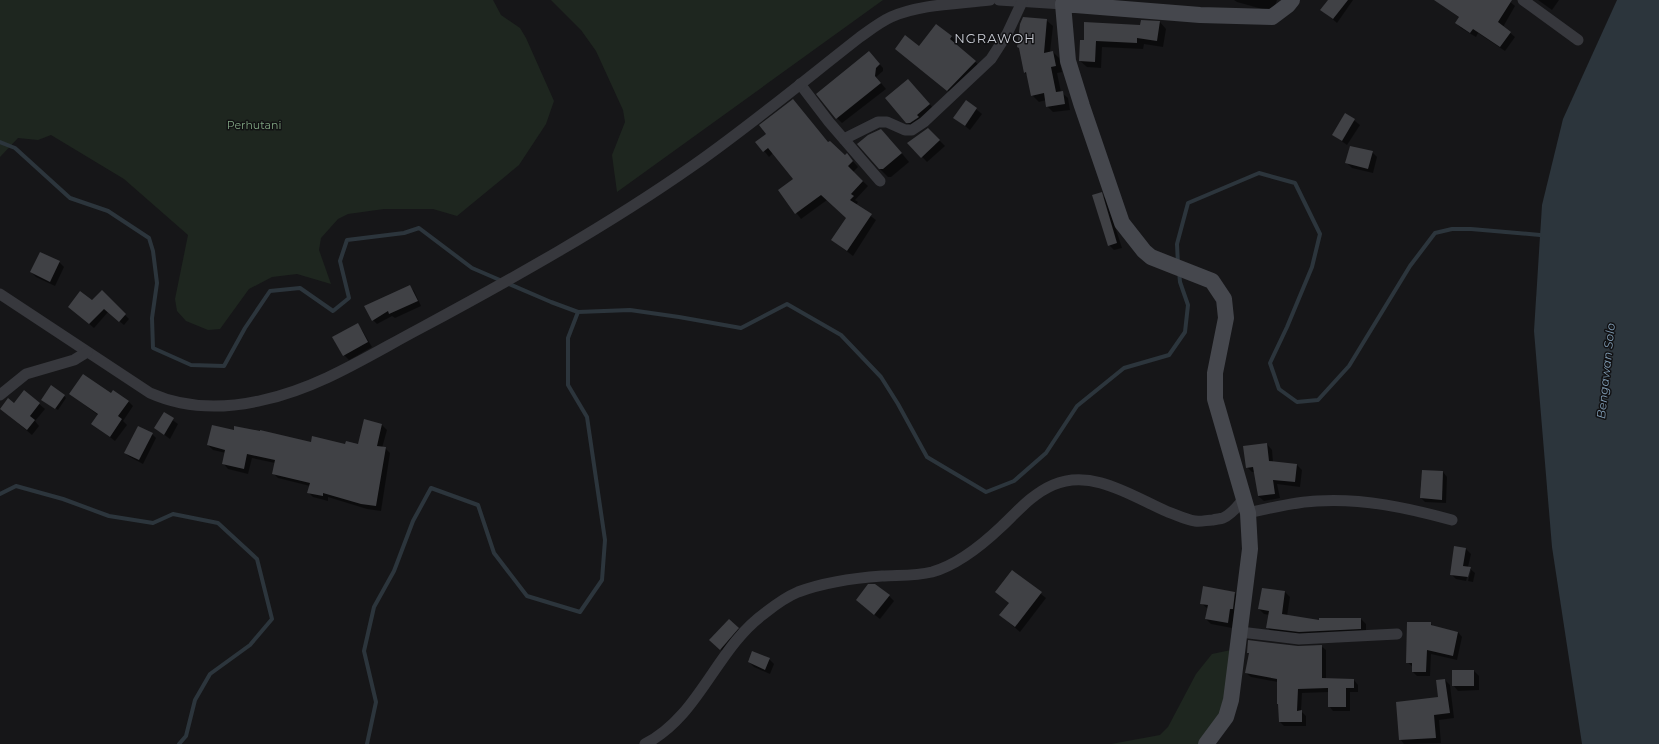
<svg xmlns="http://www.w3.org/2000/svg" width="1659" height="744" font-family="Montserrat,sans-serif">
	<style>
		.green { fill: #1e261f }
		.water { fill: #2c353c }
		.shadow { fill: #0007 }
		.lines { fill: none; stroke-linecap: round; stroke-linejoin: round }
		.stream { stroke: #2c353c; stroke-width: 4 }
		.building { fill: #404145 }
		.street { stroke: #37383d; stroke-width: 11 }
		.secondary { stroke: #45474d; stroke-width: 16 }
		.labels { text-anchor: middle; stroke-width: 3; stroke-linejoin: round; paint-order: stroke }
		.park-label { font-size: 11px; fill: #7fa381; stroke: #111113 }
		.water-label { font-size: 12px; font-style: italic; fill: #7f9bb3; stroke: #111113 }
		.quarter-label { font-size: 13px; letter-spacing: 1px; fill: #c9ccd4; stroke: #111113 }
	</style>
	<rect width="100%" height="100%" fill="#161618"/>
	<g class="green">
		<polygon points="0,0 493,0 501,15 520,28 526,38 554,101 546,124 519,165 457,216 433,209 384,209 348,214 338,219 321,238 319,250 331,284 297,274 272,277 249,289 220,329 208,330 186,321 177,311 175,299 188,235 124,179 51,135 38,140 18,138 0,157"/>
		<polygon points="551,0 883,0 617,192 612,155 625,122 623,110 596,51 581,30"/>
		<polygon points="1231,650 1225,699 1220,714 1199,744 1111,744 1160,735 1168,727 1196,674 1212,654"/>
	</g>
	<polygon class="water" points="1617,0 1659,0 1659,744 1582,744 1552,547 1534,331 1542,205 1563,119"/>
	<g class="shadow">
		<polygon points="1234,0 1277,0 1273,12 1237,2"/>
		<polygon points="1329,0 1353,0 1337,23 1322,10"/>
		<polygon points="1435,0 1508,0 1515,6 1503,27 1515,37 1505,51 1478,33 1476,37 1461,28 1456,23 1460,18"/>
		<polygon points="1538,0 1559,0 1552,10"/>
		<polygon points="1046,20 1053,26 1050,52 1053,52 1059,58 1062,72 1057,73 1061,92 1068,98 1070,110 1053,112 1047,106 1046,100 1039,102 1032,95 1028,76 1025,73 1020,49 1018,47"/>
		<polygon points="1160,22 1166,29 1163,47 1144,44 1143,49 1102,47 1101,68 1087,67 1080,61 1080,41"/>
		<polygon points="936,25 952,37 957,42 954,44 980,66 953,95 896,49 919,47"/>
		<polygon points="873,57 883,68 883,71 876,77 886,89 842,123 837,118"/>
		<polygon points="913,85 934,109 912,127 907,122"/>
		<polygon points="966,101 982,114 970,130 955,118"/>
		<polygon points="1346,114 1360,125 1347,145 1333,135"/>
		<polygon points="928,129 945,146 927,162 909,143"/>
		<polygon points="889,138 909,162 891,177 888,177 880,169"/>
		<polygon points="757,142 828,143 852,160 858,167 853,172 868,186 855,200 858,202 856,205 876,220 853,256 832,240 847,218 827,200 801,219 779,190 794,179 773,153 769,157"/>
		<polygon points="1372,152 1377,157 1373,173 1352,168 1347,163"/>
		<polygon points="1101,194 1106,199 1122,248 1114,250 1109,245"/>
		<polygon points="59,262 64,267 55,286 36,277 31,272"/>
		<polygon points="410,287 414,291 421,306 395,318 392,316 377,324 373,320"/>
		<polygon points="92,302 125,315 129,319 124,325 108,312 94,328 74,311"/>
		<polygon points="357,324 362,330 372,347 349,360 344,355"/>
		<polygon points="24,391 45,409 35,421 39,426 32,435 6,413"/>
		<polygon points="70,394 128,401 133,406 123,421 127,425 115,441 93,424 98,415"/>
		<polygon points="64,396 66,398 58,410 45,402"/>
		<polygon points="164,414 178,424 170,439 155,428"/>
		<polygon points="365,420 382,425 387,430 382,448 385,448 390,453 381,511 367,509 328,497 328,501 313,497 308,492 310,486 278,478 273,473 275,463 252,458 248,474 228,469 223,463 226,453 213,450 208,445 234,432 312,443 358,446"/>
		<polygon points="152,434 156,438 143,464 130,457 125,453"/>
		<polygon points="1267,444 1272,450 1273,462 1297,465 1302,470 1300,487 1277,484 1280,498 1264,501 1258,496 1255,472 1252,472 1247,467"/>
		<polygon points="1443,472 1447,477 1446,503 1425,502 1421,498"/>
		<polygon points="1466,549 1471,554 1468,567 1475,573 1473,582 1468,581 1471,570 1469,570 1466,581 1456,579 1451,574"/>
		<polygon points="1012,571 1046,598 1020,632 1000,615 1010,603"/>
		<polygon points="1285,592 1290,597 1287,616 1320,621 1361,619 1366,624 1366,634 1305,637 1273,633 1268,628 1270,615 1264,614 1259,609"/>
		<polygon points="1235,593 1240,598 1232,628 1211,624 1206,619 1208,609 1201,603"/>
		<polygon points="889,596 894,601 880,619 862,605"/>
		<polygon points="729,620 743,633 726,654 711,640"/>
		<polygon points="1430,623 1434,627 1458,632 1462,637 1457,660 1431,654 1430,676 1417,676 1413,672 1413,667 1407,662"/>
		<polygon points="1321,646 1326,650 1326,679 1354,680 1358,685 1358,692 1350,692 1350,711 1333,711 1329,706 1329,692 1302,693 1301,711 1306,716 1306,726 1284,726 1280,722 1279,705 1278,704 1278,682 1251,677 1246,673 1250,654 1248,652"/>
		<polygon points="769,659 774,664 770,674 754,667 749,662"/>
		<polygon points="1474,671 1479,676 1479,690 1458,691 1453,685"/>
		<polygon points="1445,680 1450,685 1454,718 1439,720 1441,743 1404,744 1400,739 1439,698"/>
	</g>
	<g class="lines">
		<g class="stream">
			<polyline points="0,142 15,148 70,198 108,211 149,238 153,251 157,283 152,318 153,348 191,365 224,366 245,328 270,291 300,288 333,311 349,298 340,261 347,240 404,233 419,228 472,268 551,302 578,312 630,310 679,317 741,328 787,304 841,335 881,377 898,404 927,457 986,492 1014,481 1046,453 1077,406 1124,368 1169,355 1185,332 1188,305 1180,282 1179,271"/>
			<polyline points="1178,265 1177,244 1188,203 1259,173 1295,183 1320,234 1312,267 1287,327 1270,363 1279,389 1297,402 1318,400 1349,366 1410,266 1435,233 1452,229 1471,229 1540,235"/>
			<polyline points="0,494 16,486 63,499 109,516 153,523 173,514 218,523 257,559 272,619 250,645 210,674 195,700 186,736 179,744"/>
			<polyline points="367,744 376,702 364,651 374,607 394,571 413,521 431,488 478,505 494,553 527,596 580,612 602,580 605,540 587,417 568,385 568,338 578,312"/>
		</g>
	</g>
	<g class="building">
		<polygon points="1328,0 1348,0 1333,19 1320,10"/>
		<polygon points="1434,0 1512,0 1498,22 1511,32 1500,47 1473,29 1470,33 1455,23 1459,17"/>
		<polygon points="1023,17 1047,19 1044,53 1053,51 1056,66 1051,67 1056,92 1063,91 1065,104 1046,107 1044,93 1031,96 1026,72 1024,73 1019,48 1017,47 1020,24"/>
		<polygon points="1141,20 1160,21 1157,41 1137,38 1137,43 1096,41 1095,62 1079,61 1080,40 1084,40 1084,22 1140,25"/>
		<polygon points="936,24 952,36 950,39 976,61 947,91 895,49 905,35 919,46"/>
		<polygon points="869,51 880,64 876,68 875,76 881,83 836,119 816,94"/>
		<polygon points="908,79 930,104 917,115 919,117 910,123 906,123 885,98"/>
		<polygon points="793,99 828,142 830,141 845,155 847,153 853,161 848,166 863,181 851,194 854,196 850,200 872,214 847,251 831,240 846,218 821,195 795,214 778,190 793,179 768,148 763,152 755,142 766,134 759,125"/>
		<polygon points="966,100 977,108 965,126 953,118"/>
		<polygon points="1345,113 1355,119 1342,141 1332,135"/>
		<polygon points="928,128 940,140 921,158 907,143"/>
		<polygon points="881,129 902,153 883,169 879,169 857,144 868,135"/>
		<polygon points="1350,146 1373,151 1368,169 1345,163"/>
		<polygon points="1102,192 1117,243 1108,246 1092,195"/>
		<polygon points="40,252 60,261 50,282 30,272"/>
		<polygon points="410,285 418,301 389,314 388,311 372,321 364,306"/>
		<polygon points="102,290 126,314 119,322 104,309 89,324 68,307 80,291 92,300"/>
		<polygon points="358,323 368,342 343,356 332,337"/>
		<polygon points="83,374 111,393 113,390 129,401 118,416 122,419 110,437 91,424 98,414 69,394"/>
		<polygon points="51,385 65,395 55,409 41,400"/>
		<polygon points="24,390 40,403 30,416 35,420 27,430 0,409 8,398 14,403"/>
		<polygon points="164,412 174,418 164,435 154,428"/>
		<polygon points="364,419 382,424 377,446 386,447 376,506 361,504 323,493 323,496 307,493 310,483 272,474 275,460 247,454 244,469 222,464 225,450 207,445 212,425 234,430 234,426 260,431 260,430 311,442 312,436 345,444 346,441 358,444"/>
		<polygon points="138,426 153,433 139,460 124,453"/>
		<polygon points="1267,443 1269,461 1297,464 1295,482 1273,480 1275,494 1258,496 1253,467 1246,468 1243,446"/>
		<polygon points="1422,470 1443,471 1442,500 1420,498"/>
		<polygon points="1454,546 1466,548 1463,566 1471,567 1468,577 1450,575"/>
		<polygon points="1012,570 1042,592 1015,627 999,615 1009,603 995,592"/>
		<polygon points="868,584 875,584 890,595 874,615 856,600"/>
		<polygon points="1203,586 1235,592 1233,609 1230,609 1228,623 1205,619 1208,605 1200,604"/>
		<polygon points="1262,588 1285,591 1282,614 1319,620 1319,618 1361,618 1361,629 1299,632 1266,628 1269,611 1258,609"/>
		<polygon points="729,619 739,628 720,650 709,640"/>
		<polygon points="1407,622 1431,622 1431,625 1458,632 1453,656 1427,650 1426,672 1412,672 1412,663 1406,663"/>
		<polygon points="1248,640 1298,646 1322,645 1322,678 1354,679 1354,688 1346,688 1346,707 1328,707 1328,688 1298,689 1297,711 1302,710 1302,722 1279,722 1278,704 1277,704 1277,679 1245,673 1249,653 1247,653"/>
		<polygon points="752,651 770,658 765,670 748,662"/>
		<rect x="1452" y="670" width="22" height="16"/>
		<polygon points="1445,679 1450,713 1434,715 1436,738 1399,740 1396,702 1438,697 1436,680"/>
	</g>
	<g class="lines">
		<g class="street">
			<polyline points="999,0 1063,4"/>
			<polyline points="1523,0 1578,40"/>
			<polyline points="800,84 829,122 880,181"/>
			<polyline points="844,139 878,122 887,122 905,130 912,130 924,122 991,59 1007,34 1022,2"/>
			<path d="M0,294L150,393C186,409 225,409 263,400C319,388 368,356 419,329C512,279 607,226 694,165C751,125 805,80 860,37C870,30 880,22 891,17C921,4 958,4 990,0"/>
			<polyline points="0,395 26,374 74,360 87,352"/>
			<path d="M1248,513C1271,508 1294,502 1317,501C1363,498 1408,508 1452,520"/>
			<polyline points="1240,632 1299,639 1397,634"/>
			<path d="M645,744C700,716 716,648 765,613C775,605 786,597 798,592C825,582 854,578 882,576C899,575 916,576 932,572C957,565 982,545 1001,527C1017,512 1032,494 1053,485C1093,468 1133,497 1168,512C1177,515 1186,520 1195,521C1201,522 1207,520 1213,520C1216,519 1220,519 1223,518C1232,514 1239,505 1244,498"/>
		</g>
		<polyline class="secondary" points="1206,744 1226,717 1231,700 1250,549 1248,513 1215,399 1215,373 1226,318 1224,299 1212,281 1151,257 1144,251 1122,223 1082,106 1068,61 1063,4 1200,15 1272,17 1288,5 1292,0"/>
	</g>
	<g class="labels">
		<g class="park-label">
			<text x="254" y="129">Perhutani</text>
		</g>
		<g class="water-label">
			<text transform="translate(1606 371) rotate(-84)" y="4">Bengawan Solo</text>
		</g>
		<g class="quarter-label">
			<text x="995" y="43">NGRAWOH</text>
		</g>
	</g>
</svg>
